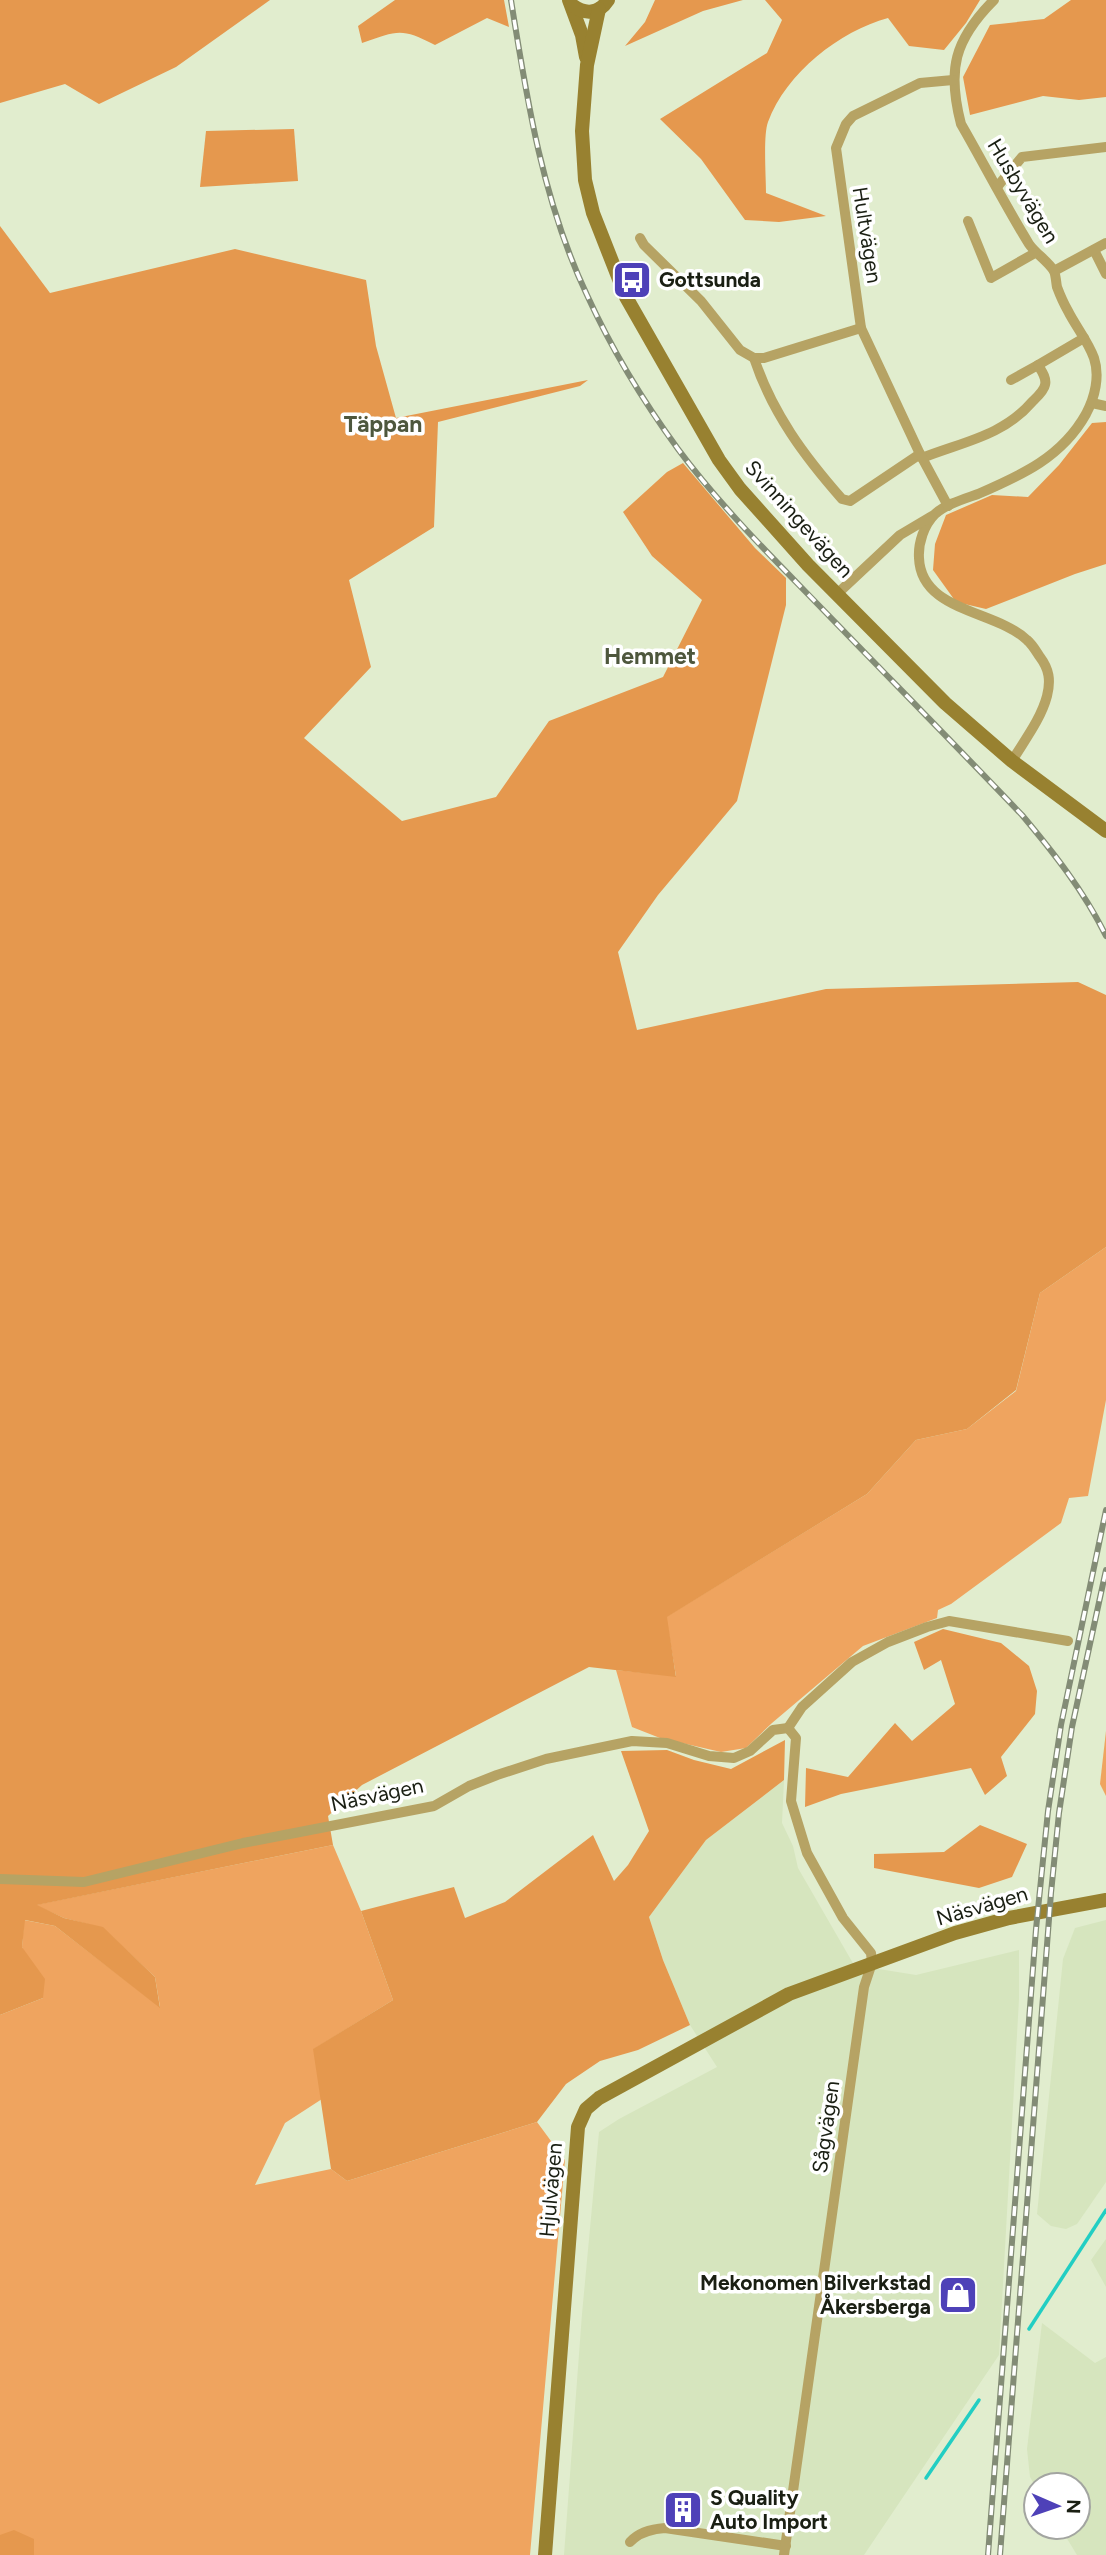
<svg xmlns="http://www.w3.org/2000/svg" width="1106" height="2555" font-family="Figtree,sans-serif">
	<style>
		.built { fill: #d6e5be }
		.green { fill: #efa45f }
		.forest { fill: #e5984e }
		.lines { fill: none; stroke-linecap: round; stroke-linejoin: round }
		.stream { stroke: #22cec3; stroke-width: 3.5 }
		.street { stroke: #b6a364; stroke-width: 10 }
		.secondary { stroke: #988130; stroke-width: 14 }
		.rail-casing { stroke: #838c76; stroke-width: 6 }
		.rail { stroke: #fff; stroke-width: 3.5; stroke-dasharray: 10; stroke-linecap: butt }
		.labels { text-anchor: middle; stroke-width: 7; stroke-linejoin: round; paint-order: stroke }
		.street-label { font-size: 21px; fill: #1a1f13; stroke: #fff }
		.poi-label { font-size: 21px; font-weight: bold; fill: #1a1f13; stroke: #fff; text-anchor: start }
		.neighbourhood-label { font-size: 23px; font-weight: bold; fill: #4e573d; stroke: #fff }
	</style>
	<rect width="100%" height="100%" fill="#e1edce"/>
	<g class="built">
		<polygon points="784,1780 782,1823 793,1846 798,1868 854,1965 916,1975 1019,1950 1019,1999 999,2355 864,2555 564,2555 582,2314 599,2132 619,2119 717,2067 690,2025 663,1960 649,1917 706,1840"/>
		<polygon points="1106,1920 1106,2182 1077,2224 1066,2229 1051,2226 1037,2214 1063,1959 1075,1928"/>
		<polygon points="1106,2239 1106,2287 1091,2260"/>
		<polygon points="1042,2323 1095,2363 1106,2357 1106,2555 1077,2555 1060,2527 1078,2527 1078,2485 1036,2485 1036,2487 1030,2477 1027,2449"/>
	</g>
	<g class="green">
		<polygon points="1106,1247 1106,1400 1088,1496 1069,1498 1061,1523 951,1604 938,1610 937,1618 863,1646 772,1723 746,1748 721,1752 660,1738 632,1727 616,1670 676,1676 666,1617 867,1494 916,1440 967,1429 1016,1391 1040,1293"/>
		<polygon points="1106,1731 1106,1796 1100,1784"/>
		<polygon points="333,1845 361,1911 393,2000 314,2049 322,2099 285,2123 255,2185 331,2169 347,2181 537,2122 565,2160 530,2555 0,2555 0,2015 43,1998 22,1947 24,1920 55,1926 160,2007 155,1977 103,1928 64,1918 35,1905"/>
	</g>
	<g class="forest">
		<polygon points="0,0 270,0 176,67 99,104 65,84 0,103"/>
		<path d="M395,0H504L509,27L487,18L435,45C400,27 398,31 362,43L358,26Z"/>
		<polygon points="655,0 743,0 703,11 625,46 645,22"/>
		<path d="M765,0H980L966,23L944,50L909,46L888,18C840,31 786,73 768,122C763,135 766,177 766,193L826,216L779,222L745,220L701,159L660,119L767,53L782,20Z"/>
		<polygon points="1071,0 1106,0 1106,97 1079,100 1043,96 970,115 963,77 990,25 1044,19"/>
		<polygon points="294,129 298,181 200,187 206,131"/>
		<polygon points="0,226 50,293 235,249 366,280 376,346 396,418 588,380 580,386 438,422 434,527 349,580 371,667 304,738 402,821 496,797 549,721 663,677 702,600 652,556 623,512 667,472 683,463 755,548 786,578 786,605 737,801 658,895 618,952 637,1030 826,989 1078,982 1106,995 1106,1247 1040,1293 1016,1390 967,1429 916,1440 867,1494 667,1617 676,1677 589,1667 362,1785 328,1816 333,1845 37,1905 64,1918 103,1927 155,1977 160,2008 55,1926 25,1920 22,1947 45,1979 43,1998 0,2015"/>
		<polygon points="1106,422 1106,564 1075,574 986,609 956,602 933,570 935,544 946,515 992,495 1028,497 1059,465 1092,423"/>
		<polygon points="943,1629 1001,1643 1029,1666 1037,1691 1035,1714 1001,1757 1007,1776 985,1795 971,1768 841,1794 805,1807 806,1768 848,1777 895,1723 912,1741 955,1704 941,1660 924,1670 914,1642"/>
		<polygon points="785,1740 784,1780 706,1840 649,1917 663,1960 690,2025 638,2050 600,2061 566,2084 537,2122 347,2181 331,2169 313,2049 393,2000 361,1911 454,1887 465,1918 505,1902 593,1835 614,1881 628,1865 649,1831 621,1751 667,1750 694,1760 731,1769"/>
		<polygon points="980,1825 1027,1844 1012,1877 979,1888 874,1868 874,1854 944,1852"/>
		<polygon points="14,2530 34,2539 34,2555 0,2555 0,2535"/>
	</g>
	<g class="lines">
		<g class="stream">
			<polyline points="1029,2329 1106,2210"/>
			<polyline points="926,2478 979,2400"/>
		</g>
		<g class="street">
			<path d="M994,0C954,40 947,70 961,124C984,164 1005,205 1029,244C1036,254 1048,261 1054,271C1056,276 1056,282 1057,287C1060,295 1064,304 1068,311C1076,327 1088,341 1094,358C1100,376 1095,397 1086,414C1062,457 1022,475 978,494C964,499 946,504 935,514C924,525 918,543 919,558C921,612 996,610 1027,640C1032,644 1036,651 1040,657C1049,669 1051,680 1047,696C1041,719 1024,741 1012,761"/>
			<polyline points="997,187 1022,157 1106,147"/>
			<polyline points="968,221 991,278 1035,253"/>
			<polyline points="640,238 644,245 701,301 740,350 754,358 764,358 861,328"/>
			<polyline points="1094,250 1106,274"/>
			<polyline points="1054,271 1106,243"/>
			<path d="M754,358C772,413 805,457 842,499L850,501L920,454"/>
			<polyline points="1011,380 1038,365"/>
			<polyline points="1092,403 1106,406"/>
			<path d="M922,458C962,442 1003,436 1032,402C1036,398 1044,391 1045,385C1047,378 1041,370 1038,365L1084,338"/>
			<polyline points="948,506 920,454 861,328 836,148 846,124 853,116 920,83 953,80"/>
			<polyline points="837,594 900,535 932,516"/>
			<polyline points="788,1728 802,1707 852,1662 888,1642 927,1627 949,1621 1068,1641"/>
			<polyline points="0,1879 84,1882 243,1843 434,1806 469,1786 497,1775 546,1759 632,1741 667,1743 709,1756 734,1758 750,1751 773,1730 788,1728"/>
			<path d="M630,2542C639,2532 651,2529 665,2528L786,2546"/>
			<polyline points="784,2555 864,1987 872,1963 871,1953 843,1918 807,1853 791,1801 796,1738 788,1728"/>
		</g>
		<g class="secondary">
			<polyline points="569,0 582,35 586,57"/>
			<path d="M572,5C585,15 599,14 608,0"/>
			<polyline points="599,9 587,65 582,131 585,180 593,213 626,297 719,460 740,489 808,565 945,703 1012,761 1106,831"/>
			<polyline points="545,2555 578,2127 586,2109 599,2098 789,1994 955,1933 1009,1918 1106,1900"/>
		</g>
		<g class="rail-casing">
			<g id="rail">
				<path d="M511,0C527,101 543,202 587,295C612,350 643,401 678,449C724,511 781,566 834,621C897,686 960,750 1022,815C1053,852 1084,891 1106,936"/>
				<polyline points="988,2555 1036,1929 1048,1811 1061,1725 1106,1510"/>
				<polyline points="1000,2555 1051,1893 1059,1813 1072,1727 1106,1570"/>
			</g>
		</g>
		<use href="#rail" class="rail"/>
	</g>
	<defs>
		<g id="bus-square" transform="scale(2.0125)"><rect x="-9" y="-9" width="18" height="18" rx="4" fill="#4e41b8" stroke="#fff"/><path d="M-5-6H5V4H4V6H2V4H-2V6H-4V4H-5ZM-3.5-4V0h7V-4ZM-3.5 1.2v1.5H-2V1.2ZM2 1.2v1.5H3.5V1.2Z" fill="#fff"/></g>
		<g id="shop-square" transform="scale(2.0125)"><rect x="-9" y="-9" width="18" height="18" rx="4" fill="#4e41b8" stroke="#fff"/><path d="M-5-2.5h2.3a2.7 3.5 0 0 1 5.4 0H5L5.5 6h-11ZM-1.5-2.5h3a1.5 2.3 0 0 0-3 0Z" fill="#fff"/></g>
		<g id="building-square" transform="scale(2.0125)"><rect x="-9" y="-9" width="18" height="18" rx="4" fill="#4e41b8" stroke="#fff"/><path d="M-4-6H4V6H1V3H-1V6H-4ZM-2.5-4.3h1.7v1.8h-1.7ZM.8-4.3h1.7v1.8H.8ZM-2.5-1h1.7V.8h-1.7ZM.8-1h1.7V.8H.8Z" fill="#fff"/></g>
	</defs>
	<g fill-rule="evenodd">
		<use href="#bus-square" x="632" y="280"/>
		<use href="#shop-square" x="958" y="2295"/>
		<use href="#building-square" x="683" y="2510"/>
	</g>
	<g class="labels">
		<g class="street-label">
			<text transform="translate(1023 191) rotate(59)" y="7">Husbyvägen</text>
			<text transform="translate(867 235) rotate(81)" y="7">Hultvägen</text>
			<text transform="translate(799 519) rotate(48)" y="7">Svinningevägen</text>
			<text transform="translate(377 1795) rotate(-12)" y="7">Näsvägen</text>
			<text transform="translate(982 1906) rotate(-16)" y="7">Näsvägen</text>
			<text transform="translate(826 2127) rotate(-82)" y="7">Sågvägen</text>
			<text transform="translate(551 2190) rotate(-85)" y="7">Hjulvägen</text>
		</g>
		<g class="poi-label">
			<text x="659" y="287">Gottsunda</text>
			<text x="931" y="2290" text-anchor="end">Mekonomen Bilverkstad<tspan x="931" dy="24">Åkersberga</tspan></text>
			<text x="710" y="2505">S Quality<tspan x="710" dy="24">Auto Import</tspan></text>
		</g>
		<g class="neighbourhood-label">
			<text x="383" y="432">Täppan</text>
			<text x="650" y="664">Hemmet</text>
		</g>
	</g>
	<g transform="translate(1057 2506) rotate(92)"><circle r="33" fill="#ffffff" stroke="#a3a5a1" stroke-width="2"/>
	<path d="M0-5L12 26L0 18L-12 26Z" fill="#4e41b8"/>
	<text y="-10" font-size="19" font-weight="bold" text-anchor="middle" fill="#1a1f13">N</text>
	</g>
</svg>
